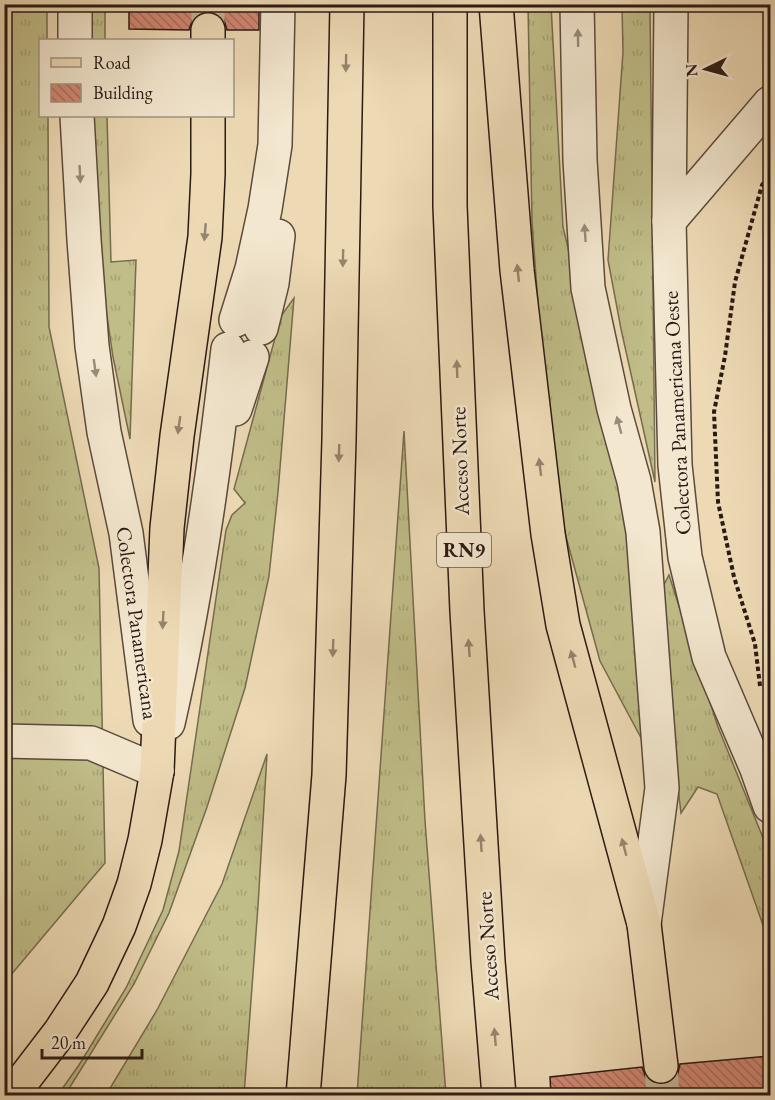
<svg xmlns="http://www.w3.org/2000/svg" width="775" height="1100" font-family="'EB Garamond',serif">
	<style>
		.grass { fill: url(#grass-tufts); stroke: #766c4e; stroke-width: 1.5 }
		.building { fill: url(#building-back-hatch); stroke: #2b1a14; stroke-width: 1.5 }
		.lines { fill: none; stroke-linecap: round; stroke-linejoin: round }
		.highway-tunnel { stroke: #c6b495; stroke-width: 33; stroke-dasharray: 33 16; stroke-linecap: butt }
		.minor-casing { stroke: #5c4a3c; stroke-width: 36 }
		.major-casing { stroke: #2b1a14; stroke-width: 36 }
		.highway-casing { stroke: #2b1a14; stroke-width: 36 }
		.path { stroke: #2b1a14; stroke-width: 4; stroke-dasharray: 4.5 3; stroke-linecap: butt }
		.minor { stroke: #f3e7cf; stroke-width: 33 }
		.major { stroke: #eddab5; stroke-width: 33 }
		.highway { stroke: #eddab5; stroke-width: 33 }
		.oneway { fill: #998b7b }
		.oneway2 { fill: #96846d }
		.labels { text-anchor: middle; stroke-width: 5; stroke-linejoin: round; paint-order: stroke }
		.shield { fill: #f3e7cf; stroke: #67584c; stroke-width: 1.5 }
		.shield-label { font-size: 20px; font-weight: bold; fill: #2b1a14 }
		.street-label { font-size: 21px; fill: #2b1a14; stroke: #f3e7cf }
	</style>
	<defs>
		<pattern id="grass-tufts" width="24" height="20" patternUnits="userSpaceOnUse" patternTransform="scale(1.5)"><rect width="24" height="20" fill="#c0bd88"/><path d="M3 7l-1-3M5 7V3M7 7l1-3M15 17l-1-3M17 17v-4M19 17l1-3" fill="none" stroke="#a5a274"/></pattern>
		<pattern id="building-back-hatch" width="6" height="6" patternUnits="userSpaceOnUse" patternTransform="scale(1.5)"><rect width="6" height="6" fill="#d28874"/><path d="M-1 5l2 2M0 0l6 6M5-1l2 2" fill="none" stroke="#ab6e5e"/></pattern>
	</defs>
	<rect width="100%" height="100%" fill="#eddab5"/>
	<filter id="stains"><feTurbulence type="fractalNoise" baseFrequency=".00333" numOctaves="4"/><feColorMatrix values="0 0 0 0 .2 0 0 0 0 .09 0 0 0 0 .02 0 0 0 .5 -.17"/></filter>
	<radialGradient id="worn" r=".72"><stop offset=".6" stop-color="#630" stop-opacity="0"/><stop offset="1" stop-color="#630" stop-opacity=".3"/></radialGradient>
	<g class="grass">
		<polygon points="47,4 47,40 40,40 40,116 48,116 49,327 99,568 105,863 5,982 4,5"/>
		<rect x="92" y="5" width="13" height="35"/>
		<polygon points="528,5 551,5 563,227 633,523 655,764 600,661 565,533 544,386 532,222"/>
		<polygon points="622,5 650,5 655,482 621,329 608,260 623,52"/>
		<polygon points="93,116 107,116 111,262 136,260 130,439 113,357 103,289"/>
		<polygon points="294,298 278,492 269,576 245,688 207,807 169,913 134,984 65,1095 57,1096 79,1065 126,988 163,910 179,851 226,530 232,515 245,503 234,489 281,316"/>
		<polygon points="404,431 425,821 446,1095 357,1095"/>
		<polygon points="669,575 718,727 770,855 770,945 717,794 698,787 681,813 656,600"/>
		<polygon points="267,754 258,906 244,1095 106,1095 157,1010 222,884"/>
	</g>
	<g class="building">
		<polygon points="129,4 259,4 259,30 227,30 224,20 218,14 209,11 198,14 192,21 189,30 129,29"/>
		<polygon points="771,1056 771,1095 551,1095 550,1077 642,1067 646,1078 653,1083 663,1085 673,1081 678,1073 680,1064"/>
	</g>
	<g class="lines">
		<g class="highway-tunnel">
			<polyline points="208,30 208,4"/>
			<polyline points="661,1066 663,1096"/>
		</g>
		<g class="minor-casing">
			<g id="minor">
				<polyline points="75,4 75,40"/>
				<polyline points="577,4 580,160 588,288 614,409 634,481 643,532 662,788 644,924"/>
				<polyline points="671,4 669,221 675,465 685,557 709,657 757,769 770,806"/>
				<polyline points="77,116 84,240 92,346 104,432 126,533 150,720"/>
				<polyline points="669,221 770,103"/>
				<polyline points="236,320 252,269 265,209 275,145 278,4"/>
				<polyline points="261,328 272,283 278,236"/>
				<polyline points="235,409 252,357"/>
				<path d="M168,723C196,600 214,474 228,349"/>
				<polyline points="4,741 91,743 157,771"/>
			</g>
		</g>
		<g class="major-casing">
			<polyline id="major" points="11,1096 60,1032 92,983 119,926 134,884 145,840 157,771"/>
		</g>
		<g class="highway-casing">
			<g id="highway">
				<polyline points="450,4 450,206 467,611 488,961 499,1096"/>
				<polyline points="496,4 517,270 548,534 563,625 644,924 661,1066"/>
				<polyline points="208,30 208,40"/>
				<polyline points="157,771 167,528 177,436 205,237 208,174 208,116"/>
				<polyline points="303,1096 329,775 339,440 347,4"/>
			</g>
		</g>
		<polyline class="path" points="760,686 755,644 734,577 718,502 714,412 725,356 735,282 762,185 770,175"/>
		<use href="#minor" class="minor"/>
		<use href="#major" class="major"/>
		<use href="#highway" class="highway"/>
	</g>
	<defs><path id="oneway-solid" d="M-6-.8H1V-3.2L6.5 0L1 3.2V.8H-6Z" transform="scale(1.5)"/></defs>
	<g class="oneway">
		<use href="#oneway-solid" transform="translate(578 38) rotate(-91)"/>
		<use href="#oneway-solid" transform="translate(80 174) rotate(87)"/>
		<use href="#oneway-solid" transform="translate(585 233) rotate(-94)"/>
		<use href="#oneway-solid" transform="translate(95 368) rotate(82)"/>
		<use href="#oneway-solid" transform="translate(619 425) rotate(-105)"/>
	</g>
	<g class="oneway2">
		<use href="#oneway-solid" transform="translate(346 63) rotate(91)"/>
		<use href="#oneway-solid" transform="translate(205 232) rotate(95)"/>
		<use href="#oneway-solid" transform="translate(343 258) rotate(91)"/>
		<use href="#oneway-solid" transform="translate(518 273) rotate(-96)"/>
		<use href="#oneway-solid" transform="translate(457 369) rotate(-92)"/>
		<use href="#oneway-solid" transform="translate(179 425) rotate(98)"/>
		<use href="#oneway-solid" transform="translate(339 453) rotate(92)"/>
		<use href="#oneway-solid" transform="translate(540 467) rotate(-97)"/>
		<use href="#oneway-solid" transform="translate(163 620) rotate(93)"/>
		<use href="#oneway-solid" transform="translate(333 648) rotate(92)"/>
		<use href="#oneway-solid" transform="translate(469 648) rotate(-94)"/>
		<use href="#oneway-solid" transform="translate(573 659) rotate(-105)"/>
		<use href="#oneway-solid" transform="translate(481 843) rotate(-94)"/>
		<use href="#oneway-solid" transform="translate(624 847) rotate(-105)"/>
		<use href="#oneway-solid" transform="translate(495 1037) rotate(-95)"/>
	</g>
	<g class="labels">
		<rect class="shield" x="437" y="533" width="54" height="34" rx="4.5"/>
		<g class="shield-label">
			<text x="464" y="557">RN9</text>
		</g>
		<g class="street-label">
			<text transform="translate(677 413) rotate(-93)" y="7">Colectora Panamericana Oeste</text>
			<text transform="translate(460 461) rotate(-92)" y="7">Acceso Norte</text>
			<text transform="translate(137 623) rotate(82)" y="7">Colectora Panamericana</text>
			<text transform="translate(488 946) rotate(-94)" y="7">Acceso Norte</text>
		</g>
	</g>
	<rect width="775" height="1100" fill="none" stroke="#eddab5" stroke-width="24"/>
	<rect x="6" y="6" width="763" height="1088" fill="none" stroke="#2b1a14" stroke-width="3"/>
	<rect x="12" y="12" width="751" height="1076" fill="none" stroke="#2b1a14" stroke-width="1.5"/>
	<rect x="39" y="39" width="195" height="78" fill="#f3e7cf" stroke="#a39584" stroke-width="1.5"/>
	<rect x="51" y="58" width="30" height="9" fill="#eddab5" stroke="#a39584" stroke-width="1.5"/>
	<text x="93" y="69" font-size="18" fill="#2b1a14">Road</text>
	<rect x="51" y="84" width="30" height="18" fill="url(#building-back-hatch)" stroke="#a39584" stroke-width="1.5"/>
	<text x="93" y="99" font-size="18" fill="#2b1a14">Building</text>
	<g transform="translate(706 69) rotate(265)" stroke="#f3e7cf" stroke-width="4.5" paint-order="stroke">
	<path d="M0-4.5L10 22L0 15L-10 22Z" fill="#2b1a14"/>
	<text y="-9" font-size="16" font-weight="bold" text-anchor="middle" fill="#2b1a14">N</text>
	</g>
	<path d="M42 1049v9h100v-9" fill="none" stroke="#2b1a14" stroke-width="3"/>
	<text x="51" y="1049" font-size="18" fill="#2b1a14" stroke="#f3e7cf" stroke-width="4.5" paint-order="stroke">20 m</text>
	<rect width="100%" height="100%" filter="url(#stains)"/>
	<rect width="100%" height="100%" fill="url(#worn)"/>
</svg>
